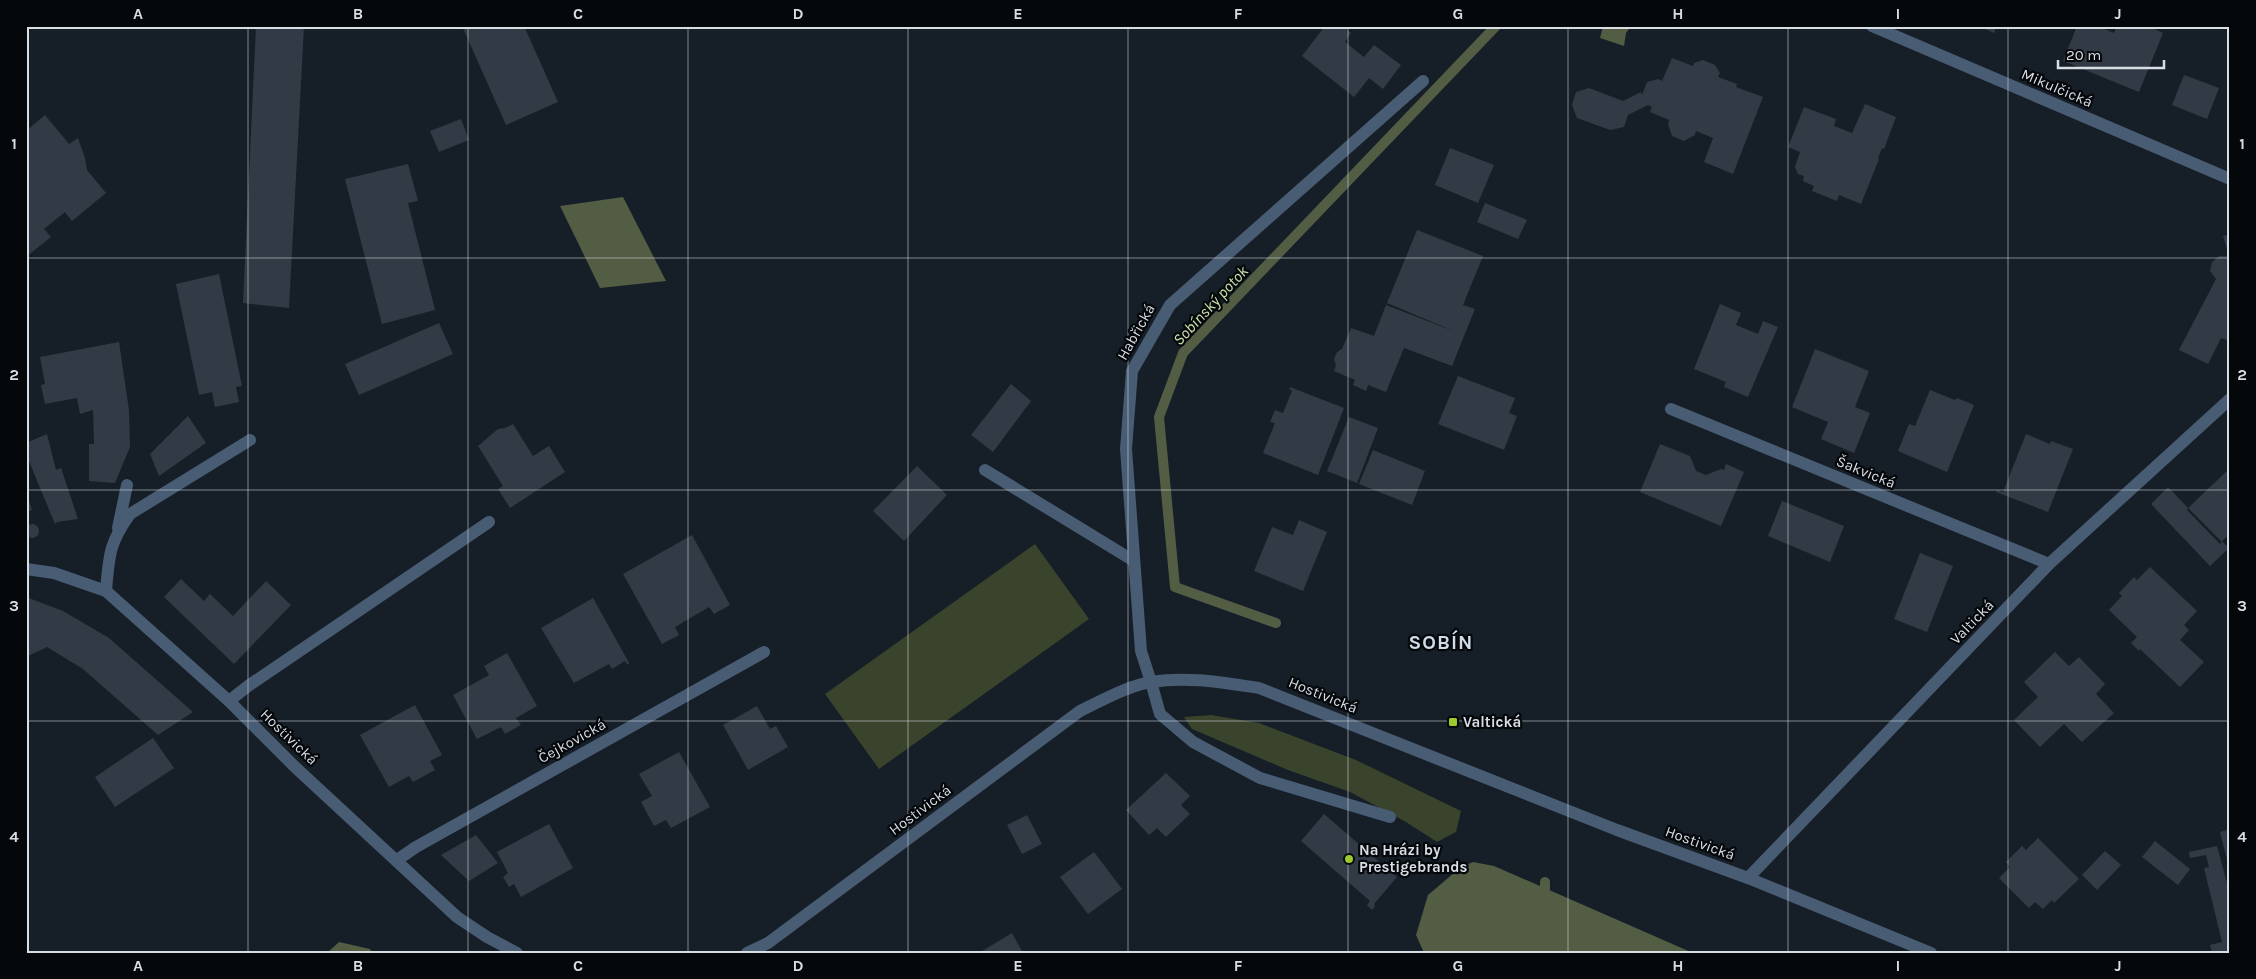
<svg xmlns="http://www.w3.org/2000/svg" width="2256" height="979" font-family="Karla,sans-serif">
	<style>
		.green { fill: #3a432c }
		.water { fill: #535d44 }
		.lines { fill: none; stroke-linecap: round; stroke-linejoin: round }
		.stream { stroke: #535d44; stroke-width: 10 }
		.building { fill: #323b45 }
		.service { stroke: #485c73; stroke-width: 12 }
		.minor { stroke: #485c73; stroke-width: 12 }
		.tertiary { stroke: #485c73; stroke-width: 12 }
		.grid { fill: none; stroke: #d9dee5; stroke-width: 1; stroke-opacity: 0.55 }
		.poi-dot { fill: #9dca2f; stroke: #05080b; stroke-width: 2 }
		.labels { text-anchor: middle; stroke-width: 4.5; stroke-linejoin: round; paint-order: stroke }
		.street-label { font-size: 15px; fill: #d9dee5; stroke: #05080b }
		.poi-label { font-size: 15px; font-weight: bold; fill: #d9dee5; stroke: #05080b; text-anchor: start }
		.water-label { font-size: 16px; font-style: italic; fill: #cde1ae; stroke: #05080b }
		.district-label { font-size: 20px; font-weight: bold; letter-spacing: 1px; fill: #d1dce9; stroke: #05080b }
		.neatline { fill: none; stroke: #d9dee5; stroke-width: 2 }
		.grid-label { font-size: 16px; text-anchor: middle; font-weight: bold; fill: #d9dee5 }
	</style>
	<rect width="100%" height="100%" fill="#161e27"/>
	<g class="green">
		<polygon points="1035,544 1089,619 879,769 825,694"/>
		<polygon points="1211,715 1259,723 1356,760 1461,811 1456,832 1437,842 1406,822 1350,792 1288,770 1192,729 1184,717"/>
	</g>
	<g class="water">
		<polygon points="1603,26 1631,26 1626,33 1624,46 1600,38"/>
		<polygon points="623,197 666,281 600,288 560,206"/>
		<polygon points="1473,862 1494,866 1693,953 1424,953 1416,935 1428,895 1461,867"/>
		<polygon points="339,942 370,949 372,953 327,953"/>
	</g>
	<g class="lines">
		<g class="stream">
			<polyline points="1276,623 1175,587 1159,417 1183,353 1496,26"/>
			<polyline points="1545,901 1545,882"/>
		</g>
	</g>
	<g class="building">
		<polygon points="256,26 304,26 289,308 243,303"/>
		<polygon points="462,26 524,26 558,102 506,125"/>
		<polygon points="1325,26 1343,26 1351,33 1345,42 1364,57 1374,45 1401,65 1383,89 1369,78 1354,97 1302,56"/>
		<polygon points="1978,26 1997,26 1994,33"/>
		<polygon points="2077,26 2097,26 2114,33 2117,26 2148,26 2163,33 2139,92 2063,61"/>
		<polygon points="1672,58 1693,66 1694,63 1703,60 1715,65 1720,73 1718,77 1737,84 1736,87 1763,97 1733,174 1704,162 1713,138 1696,131 1695,135 1684,141 1672,136 1668,124 1669,120 1650,112 1652,107 1648,105 1628,115 1624,127 1610,130 1577,118 1572,105 1576,92 1589,88 1623,101 1641,92 1642,95 1647,82 1658,79 1662,81"/>
		<polygon points="2184,75 2219,88 2207,119 2172,105"/>
		<polygon points="1865,104 1896,117 1884,149 1882,148 1878,158 1879,159 1861,204 1839,195 1837,201 1812,191 1814,186 1803,181 1804,176 1798,174 1795,167 1800,152 1788,147 1804,107 1836,119 1834,126 1852,133"/>
		<polygon points="45,115 69,144 78,138 85,158 87,170 106,193 72,221 65,212 44,229 51,237 26,257 26,131"/>
		<polygon points="461,119 469,140 439,152 430,131"/>
		<polygon points="1450,148 1494,165 1478,203 1435,185"/>
		<polygon points="408,164 418,201 408,203 435,310 382,324 345,179"/>
		<polygon points="1485,203 1527,220 1518,239 1477,222"/>
		<polygon points="1417,230 1483,256 1463,305 1475,309 1452,366 1404,348 1386,392 1368,385 1366,391 1353,385 1355,380 1334,371 1336,365 1334,359 1337,352 1342,349 1351,328 1374,336 1386,305 1456,332 1387,303"/>
		<polygon points="2230,234 2230,339 2229,341 2221,338 2208,364 2179,350 2216,279 2210,271 2212,262 2219,256 2229,256 2223,236"/>
		<polygon points="219,274 242,386 236,387 239,402 215,407 212,392 199,395 176,284"/>
		<polygon points="1720,304 1741,313 1736,325 1758,334 1763,321 1778,327 1748,397 1724,387 1726,382 1694,369"/>
		<polygon points="439,323 453,354 359,395 345,364"/>
		<polygon points="119,342 129,410 130,447 115,483 89,481 89,444 94,444 93,410 80,414 77,398 45,404 41,385 45,384 40,357"/>
		<polygon points="1815,349 1869,371 1855,407 1870,413 1854,453 1821,439 1828,422 1792,407"/>
		<polygon points="1458,376 1515,398 1509,413 1517,416 1504,450 1438,424"/>
		<polygon points="1011,384 1031,401 993,452 971,435"/>
		<polygon points="1290,387 1344,408 1318,475 1263,453 1275,423 1270,422 1275,410 1283,413 1292,391 1289,389"/>
		<polygon points="1930,390 1955,400 1957,398 1974,405 1947,472 1898,451 1909,424 1915,426"/>
		<polygon points="188,416 206,443 159,476 150,454"/>
		<polygon points="1349,417 1378,428 1357,483 1327,471"/>
		<polygon points="513,424 533,456 549,446 565,472 510,508 498,489 503,486 478,446 498,429 505,428"/>
		<polygon points="47,434 56,470 61,468 78,519 57,522 55,524 26,454 26,443"/>
		<polygon points="2026,434 2050,444 2051,441 2073,449 2048,512 1996,492 1997,490 2003,492"/>
		<polygon points="1660,444 1690,456 1696,471 1706,475 1721,469 1724,470 1726,464 1744,472 1721,526 1640,492"/>
		<polygon points="1373,450 1425,471 1412,505 1359,484"/>
		<polygon points="917,466 947,495 904,541 873,511"/>
		<polygon points="2230,468 2230,534 2222,541 2229,548 2210,566 2151,504 2168,487 2188,508 2187,510 2220,544 2222,542 2188,508"/>
		<polygon points="26,492 32,510 26,512"/>
		<polygon points="1782,501 1844,526 1830,562 1768,536"/>
		<polygon points="1299,520 1327,532 1303,591 1254,571 1272,527 1293,535"/>
		<circle cx="32" cy="531" r="7"/>
		<polygon points="692,535 730,605 714,614 709,607 675,627 679,635 662,644 623,574"/>
		<polygon points="1920,553 1953,566 1927,632 1894,619"/>
		<polygon points="2150,567 2197,611 2184,625 2189,630 2180,640 2204,662 2180,687 2140,649 2139,651 2131,643 2137,637 2109,610 2122,596 2119,593 2134,577 2137,580"/>
		<polygon points="181,579 204,601 210,594 233,616 266,581 291,605 234,664 164,597"/>
		<polygon points="26,597 63,611 109,638 193,712 158,735 83,669 47,647 26,657"/>
		<polygon points="593,598 629,663 628,665 625,661 612,669 609,664 574,683 541,628"/>
		<polygon points="2055,652 2069,666 2079,657 2105,684 2096,694 2114,713 2082,742 2064,724 2040,747 2014,720 2038,697 2024,682"/>
		<polygon points="507,653 537,706 516,718 521,725 505,734 501,727 477,739 453,695 489,675 484,666"/>
		<polygon points="415,705 442,755 430,761 435,770 413,782 409,776 389,787 360,735"/>
		<polygon points="757,706 770,729 776,726 788,747 748,770 723,725"/>
		<polygon points="153,738 174,768 115,807 95,777"/>
		<polygon points="679,752 710,807 671,828 666,820 654,826 641,802 652,796 639,774"/>
		<polygon points="1166,773 1190,796 1181,805 1190,814 1166,837 1157,828 1149,835 1126,810"/>
		<polygon points="1324,814 1397,877 1374,904 1375,906 1372,910 1367,905 1370,901 1301,841"/>
		<polygon points="1027,815 1042,844 1022,854 1007,825"/>
		<polygon points="549,824 573,868 521,897 514,884 509,887 503,877 508,873 497,852"/>
		<polygon points="2230,829 2230,868 2229,868 2220,832"/>
		<polygon points="476,835 498,863 469,881 441,855"/>
		<polygon points="2038,838 2079,879 2054,903 2052,900 2043,909 2035,902 2029,908 1999,878 2010,867 2006,862 2022,846 2026,850"/>
		<polygon points="2155,841 2190,869 2178,885 2142,857"/>
		<polygon points="2217,846 2230,894 2230,953 2212,953 2210,945 2222,942 2204,868 2209,867 2206,855 2190,858 2189,852"/>
		<polygon points="2105,851 2121,865 2097,890 2082,875"/>
		<polygon points="1094,852 1122,889 1088,914 1060,877"/>
		<polygon points="1012,933 1023,953 979,953"/>
	</g>
	<g class="lines">
		<g class="service">
			<polyline points="118,528 127,485"/>
			<path d="M106,591C109,556 109,543 130,514L250,440"/>
			<polyline points="1151,682 1160,714 1193,742 1260,778 1390,817"/>
			<polyline points="229,701 248,686 489,522"/>
		</g>
		<g class="minor">
			<polyline points="1872,26 2230,179"/>
			<polyline points="1671,409 2049,564"/>
			<polyline points="985,470 1134,561"/>
			<polyline points="1151,682 1141,651 1126,449 1132,371 1170,305 1423,81"/>
			<polyline points="397,860 416,847 764,652"/>
			<polyline points="1748,878 2049,564 2230,399"/>
		</g>
		<g class="tertiary">
			<polyline points="26,569 54,573 106,591 229,701 294,766 457,917 487,937 517,953"/>
			<path d="M747,953L768,943L1080,711C1101,701 1129,685 1152,682C1187,676 1224,683 1259,688L1617,830L1748,878L1931,953"/>
		</g>
	</g>
	<path class="grid" d="M248,26V953M468,26V953M688,26V953M908,26V953M1128,26V953M1348,26V953M1568,26V953M1788,26V953M2008,26V953M26,258H2230M26,490H2230M26,721H2230"/>
	<g class="poi-dot">
		<rect x="1448" y="717" width="10" height="10" rx="2.5"/>
		<circle cx="1349" cy="859" r="5"/>
	</g>
	<g class="labels">
		<g class="street-label">
			<text transform="translate(2057 88) rotate(23)" y="5">Mikulčická</text>
			<text transform="translate(1136 332) rotate(-61)" y="5">Habřická</text>
			<text transform="translate(1866 472) rotate(22)" y="5">Šakvická</text>
			<text transform="translate(1972 622) rotate(-46)" y="5">Valtická</text>
			<text transform="translate(1323 695) rotate(22)" y="5">Hostivická</text>
			<text transform="translate(289 737) rotate(44)" y="5">Hostivická</text>
			<text transform="translate(572 741) rotate(-29)" y="5">Čejkovická</text>
			<text transform="translate(920 810) rotate(-37)" y="5">Hostivická</text>
			<text transform="translate(1700 843) rotate(20)" y="5">Hostivická</text>
		</g>
		<g class="poi-label">
			<text x="1463" y="727">Valtická</text>
			<text x="1359" y="855">Na Hrázi by<tspan x="1359" dy="17">Prestigebrands</tspan></text>
		</g>
		<g class="water-label">
			<text transform="translate(1210 305) rotate(-47)" y="6">Sobínský potok</text>
		</g>
		<g class="district-label">
			<text x="1441" y="649">SOBÍN</text>
		</g>
	</g>
	<rect width="2256" height="979" fill="none" stroke="#05080b" stroke-width="55"/>
	<path d="M2058 60v8h106v-8" fill="none" stroke="#d9dee5" stroke-width="2.5"/>
	<text x="2066" y="60" font-size="15" fill="#d9dee5" stroke="#05080b" stroke-width="4" paint-order="stroke">20 m</text>
	<rect x="28" y="28" width="2200" height="924" class="neatline"/>
	<g class="grid-label">
		<text x="138" y="19">A</text>
		<text x="358" y="19">B</text>
		<text x="578" y="19">C</text>
		<text x="798" y="19">D</text>
		<text x="1018" y="19">E</text>
		<text x="1238" y="19">F</text>
		<text x="1458" y="19">G</text>
		<text x="1678" y="19">H</text>
		<text x="1898" y="19">I</text>
		<text x="2118" y="19">J</text>
		<text x="14" y="149">1</text>
		<text x="2242" y="149">1</text>
		<text x="14" y="380">2</text>
		<text x="2242" y="380">2</text>
		<text x="14" y="611">3</text>
		<text x="2242" y="611">3</text>
		<text x="14" y="842">4</text>
		<text x="2242" y="842">4</text>
		<text x="138" y="971">A</text>
		<text x="358" y="971">B</text>
		<text x="578" y="971">C</text>
		<text x="798" y="971">D</text>
		<text x="1018" y="971">E</text>
		<text x="1238" y="971">F</text>
		<text x="1458" y="971">G</text>
		<text x="1678" y="971">H</text>
		<text x="1898" y="971">I</text>
		<text x="2118" y="971">J</text>
	</g>
</svg>
